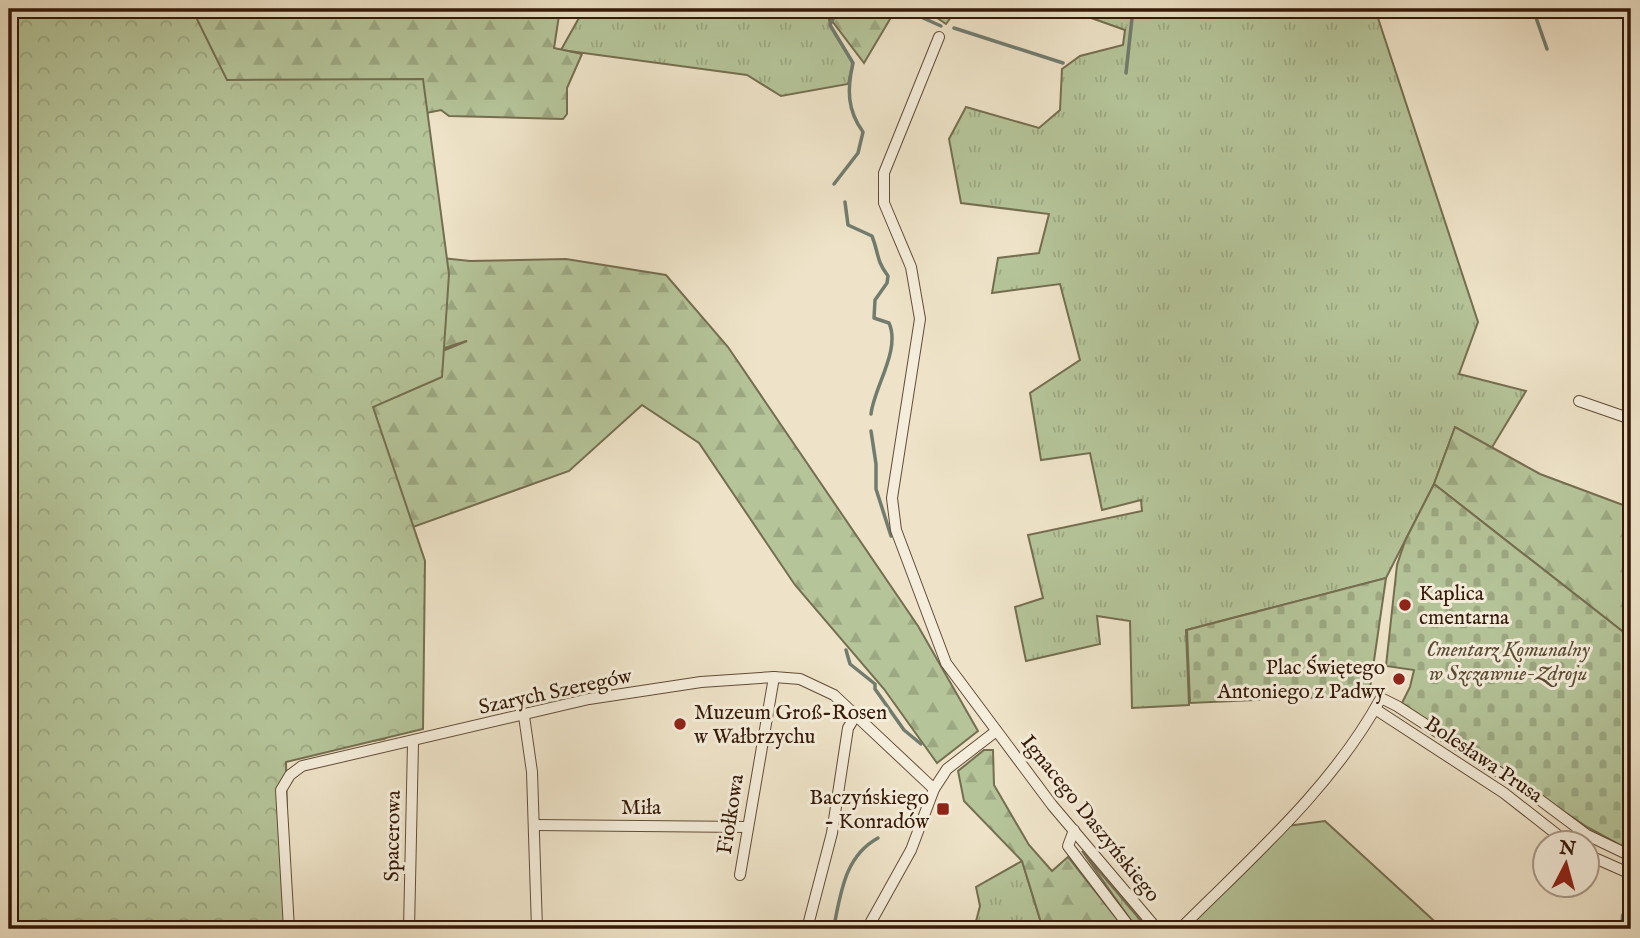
<svg xmlns="http://www.w3.org/2000/svg" width="1640" height="938" font-family="'IM FELL English',serif">
	<style>
		.grass { fill: url(#grass-tufts); stroke: #756e50; stroke-width: 2 }
		.forest { fill: url(#forest-firs); stroke: #756e50; stroke-width: 2; fill-rule: evenodd }
		.cemetery { fill: url(#cemetery-stones); stroke: #756e50; stroke-width: 2 }
		.park { fill: url(#park-crowns); stroke: #756e50; stroke-width: 2 }
		.garden { fill: #b5c499; stroke: #756e50; stroke-width: 2 }
		.water { fill: url(#water-waves); stroke: #717c6f; stroke-width: 2 }
		.lines { fill: none; stroke-linecap: round; stroke-linejoin: round }
		.stream { stroke: #717c6f; stroke-width: 3.5 }
		.street-casing { stroke: #634c37; stroke-width: 12 }
		.street { stroke: #f4eddb; stroke-width: 10 }
		.poi-dot { fill: #8f2418; stroke: #f4eddb; stroke-width: 2.5 }
		.labels { text-anchor: middle; stroke-width: 6; stroke-linejoin: round; paint-order: stroke }
		.poi-label { font-size: 21px; fill: #351907; stroke: #f4eddb; text-anchor: start }
		.park-label { font-size: 21px; font-style: italic; fill: #5b4c33; stroke: #f4eddb }
		.street-label { font-size: 21px; fill: #351907; stroke: #f4eddb }
	</style>
	<defs>
		<pattern id="grass-tufts" width="24" height="20" patternUnits="userSpaceOnUse" patternTransform="scale(1.75)"><rect width="24" height="20" fill="#b5c499"/><path d="M3 7l-1-3M5 7V3M7 7l1-3M15 17l-1-3M17 17v-4M19 17l1-3" fill="none" stroke="#9ca882"/></pattern>
		<pattern id="forest-firs" width="22" height="20" patternUnits="userSpaceOnUse" patternTransform="scale(1.75)"><rect width="22" height="20" fill="#b5c499"/><path d="M5 1l3.5 6h-7zM16 11l3.5 6h-7z" fill="#9ca882"/></pattern>
		<pattern id="cemetery-stones" width="16" height="16" patternUnits="userSpaceOnUse" patternTransform="scale(1.75)"><rect width="16" height="16" fill="#b5c499"/><path d="M2 7V4a2 2 0 0 1 4 0v3zM10 15v-3a2 2 0 0 1 4 0v3z" fill="#9ca882"/></pattern>
		<pattern id="park-crowns" width="20" height="18" patternUnits="userSpaceOnUse" patternTransform="scale(1.75)"><rect width="20" height="18" fill="#b5c499"/><path d="M2 6a3 3 0 1 1 6 0M12 15a3 3 0 1 1 6 0" fill="none" stroke="#9ca882"/></pattern>
		<pattern id="water-waves" width="16" height="10" patternUnits="userSpaceOnUse" patternTransform="scale(1.75)"><rect width="16" height="10" fill="#99beb4"/><path d="M0 5q4-4 8 0t8 0" fill="none" stroke="#84a399"/></pattern>
	</defs>
	<rect width="100%" height="100%" fill="#eee3c8"/>
	<filter id="stains"><feTurbulence type="fractalNoise" baseFrequency=".00286" numOctaves="4"/><feColorMatrix values="0 0 0 0 .2 0 0 0 0 .09 0 0 0 0 .02 0 0 0 .5 -.17"/></filter>
	<radialGradient id="worn" r=".72"><stop offset=".6" stop-color="#630" stop-opacity="0"/><stop offset="1" stop-color="#630" stop-opacity=".3"/></radialGradient>
	<g class="grass">
		<polygon points="584,9 827,9 830,25 853,63 848,84 781,96 747,75 561,50"/>
		<polygon points="1066,9 1375,9 1478,322 1459,374 1526,391 1491,449 1455,428 1434,484 1386,578 1186,630 1189,705 1132,708 1130,621 1097,616 1100,644 1026,661 1015,607 1043,598 1028,535 1142,511 1141,500 1102,510 1090,453 1041,460 1030,393 1080,360 1060,284 992,293 998,258 1039,253 1049,214 961,203 949,139 966,107 1039,128 1060,110 1062,69 1080,56 1123,45 1125,30"/>
		<polygon points="1082,851 1148,929 1137,929"/>
		<polygon points="1022,861 1043,929 974,929 980,906 976,887"/>
	</g>
	<g class="forest">
		<polygon points="9,9 560,9 554,48 582,54 567,88 567,114 563,119 449,116 441,110 224,154"/>
		<polygon points="827,9 896,9 864,63 826,13"/>
		<polygon points="924,9 957,9 946,24"/>
		<path d="M357,249L470,261L566,259L666,275L728,347L918,626L978,731L937,763L884,689L795,585L699,443L642,405L569,471L413,527L392,521L409,726L384,739L294,753L9,929V486ZM467,341L406,366L346,380L466,341Z"/>
		<polygon points="1455,427 1540,474 1631,508 1631,638 1434,484"/>
		<polygon points="984,750 993,750 994,785 1029,845 1052,871 1068,857 1125,929 1043,929 1022,861 964,801 958,771"/>
	</g>
	<g class="cemetery">
		<polygon points="1434,484 1631,638 1631,851 1587,827 1402,703 1410,687 1414,670 1386,666 1397,565 1405,541"/>
		<polygon points="1386,578 1369,695 1190,703 1187,630"/>
	</g>
	<polygon class="park" points="9,9 192,9 227,80 423,79 449,274 442,377 373,407 425,561 423,729 286,762 289,925 303,929 9,929"/>
	<polygon class="garden" points="1325,821 1443,929 1185,929 1287,826"/>
	<polygon class="water" points="1631,904 1631,929 1621,929 1622,915"/>
	<g class="lines">
		<g class="stream">
			<polyline points="903,9 941,26"/>
			<polyline points="1533,9 1547,49"/>
			<polyline points="954,28 1063,63"/>
			<polyline points="1126,73 1133,9"/>
			<path d="M834,184L858,153L863,132C847,110 847,89 853,63L830,25L838,9"/>
			<path d="M845,202L848,225L872,236C879,254 876,260 888,276L887,283L875,300L874,318L889,323C901,350 874,387 871,414"/>
			<polyline points="871,431 876,464 876,489 891,536"/>
			<polyline points="846,650 850,664 875,684 875,689 904,730 921,744"/>
			<path d="M830,929L834,926C841,892 845,856 878,838"/>
		</g>
		<g class="street-casing">
			<g id="street">
				<polyline points="939,37 884,173 884,203 911,267 920,319 892,498 896,530 946,663 1052,805 1157,929"/>
				<polyline points="1579,401 1631,419"/>
				<polyline points="1375,709 1504,793 1569,844"/>
				<polyline points="524,716 532,772 537,929"/>
				<polyline points="534,825 747,827"/>
				<polyline points="1074,830 1068,846 1131,929"/>
				<polyline points="1588,855 1631,874"/>
				<polyline points="740,875 774,677"/>
				<polyline points="289,929 281,790 290,775 302,766 589,699 701,682 774,677 800,679 834,695 934,789"/>
				<polyline points="409,929 413,743"/>
				<polyline points="807,929 832,833 848,728 856,715"/>
				<polyline points="867,929 911,850 934,789 947,769 995,732"/>
				<path d="M1180,929C1251,858 1332,788 1381,698L1397,706L1528,791L1587,835L1631,856"/>
			</g>
		</g>
		<use href="#street" class="street"/>
	</g>
	<g class="poi-dot">
		<circle cx="1405" cy="605" r="7"/>
		<circle cx="1399" cy="679" r="7"/>
		<circle cx="680" cy="724" r="7"/>
		<rect x="936" y="802" width="14" height="14" rx="3.5"/>
	</g>
	<g class="labels">
		<g class="poi-label">
			<text x="1419" y="600">Kaplica<tspan x="1419" dy="24">cmentarna</tspan></text>
			<text x="1385" y="674" text-anchor="end">Plac Świętego<tspan x="1385" dy="24">Antoniego z Padwy</tspan></text>
			<text x="694" y="719">Muzeum Groß-Rosen<tspan x="694" dy="24">w Wałbrzychu</tspan></text>
			<text x="929" y="804" text-anchor="end">Baczyńskiego<tspan x="929" dy="24">- Konradów</tspan></text>
		</g>
		<g class="park-label">
			<text x="1508" y="656">Cmentarz Komunalny<tspan x="1508" dy="24">w Szczawnie-Zdroju</tspan></text>
		</g>
		<g class="street-label">
			<text transform="translate(555 691) rotate(-12)" y="7">Szarych Szeregów</text>
			<text transform="translate(1484 759) rotate(34)" y="7">Bolesława Prusa</text>
			<text x="641" y="814">Miła</text>
			<text transform="translate(730 814) rotate(-81)" y="7">Fiołkowa</text>
			<text transform="translate(1091 818) rotate(51)" y="7">Ignacego Daszyńskiego</text>
			<text transform="translate(392 836) rotate(-89)" y="7">Spacerowa</text>
		</g>
	</g>
	<rect width="1640" height="938" fill="none" stroke="#eee3c8" stroke-width="35"/>
	<rect x="10" y="10" width="1619" height="917" fill="none" stroke="#351907" stroke-width="3.5"/>
	<rect x="18" y="18" width="1605" height="903" fill="none" stroke="#351907" stroke-width="2"/>
	<g transform="translate(1566 864) rotate(6)"><circle r="33" fill="#f4eddb" stroke="#a89886" stroke-width="2"/>
	<path d="M0-5L12 26L0 18L-12 26Z" fill="#8f2418"/>
	<text y="-10" font-size="19" font-weight="bold" text-anchor="middle" fill="#351907">N</text>
	</g>
	<rect width="100%" height="100%" filter="url(#stains)"/>
	<rect width="100%" height="100%" fill="url(#worn)"/>
</svg>
